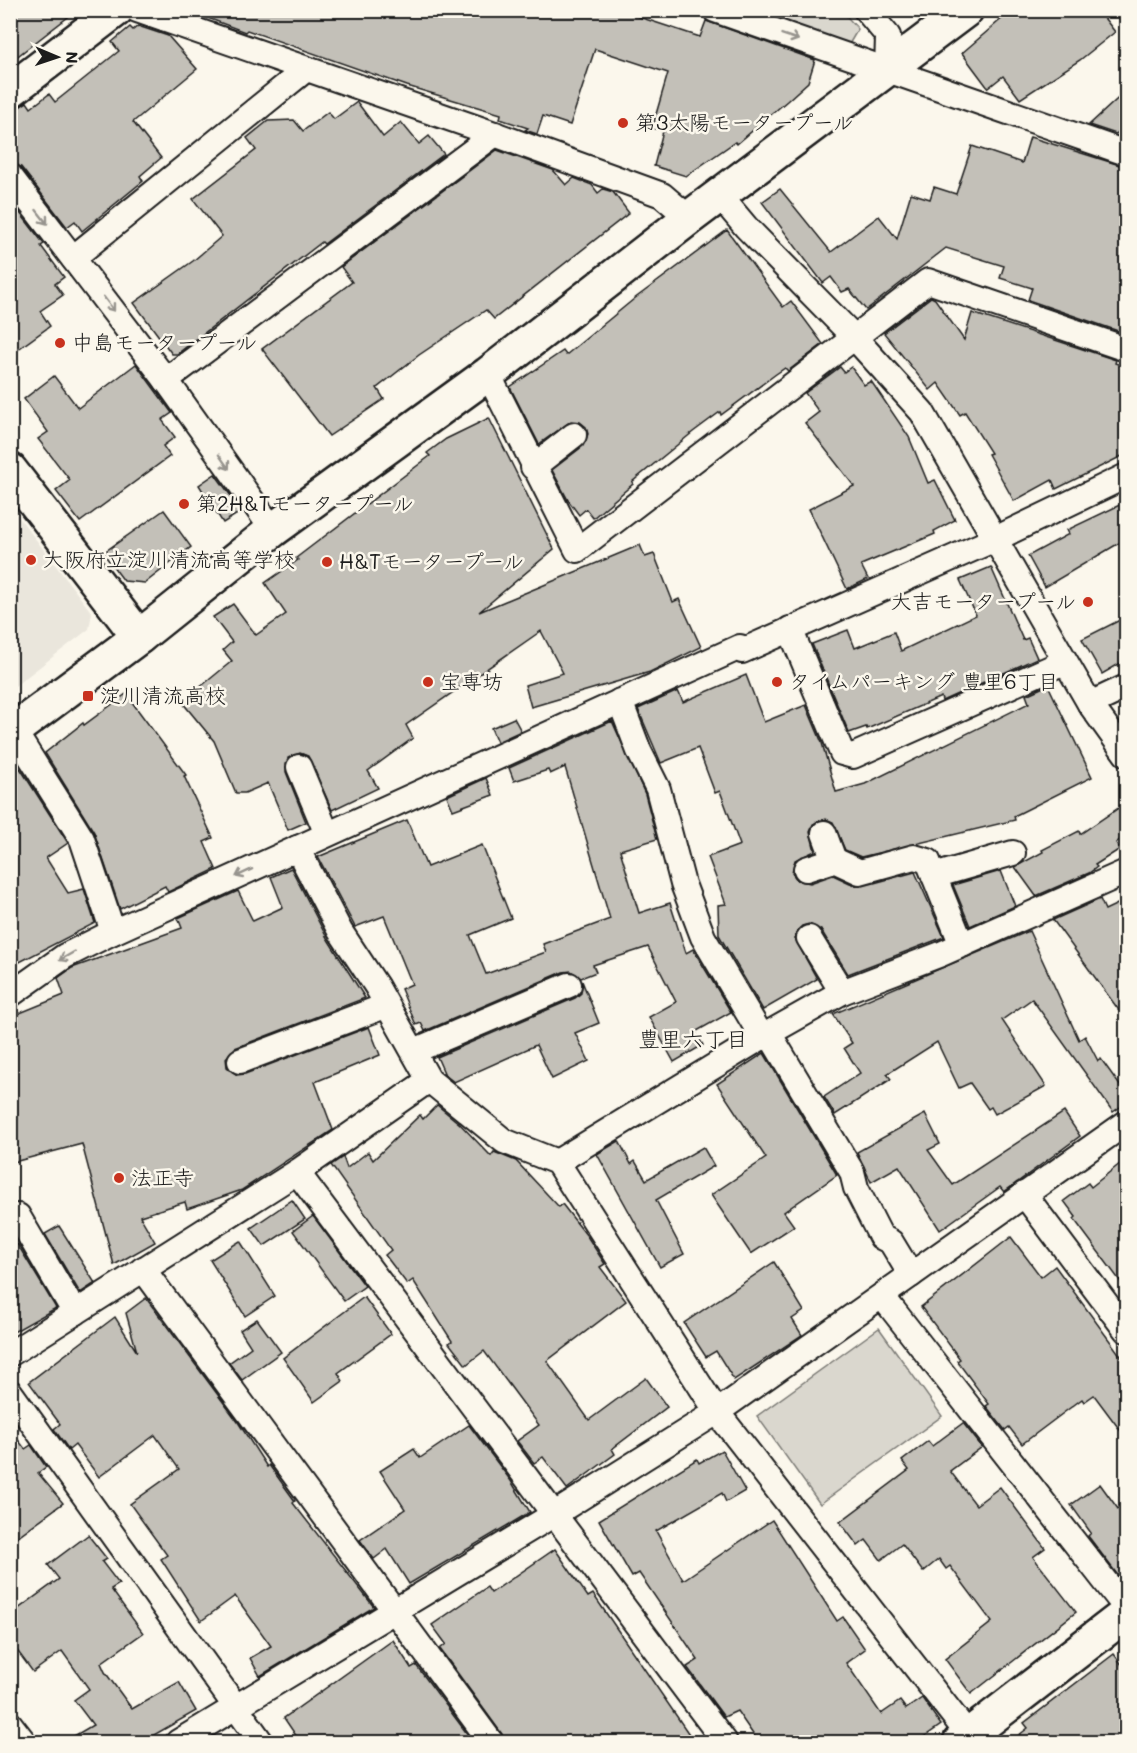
<svg xmlns="http://www.w3.org/2000/svg" width="1137" height="1753" font-family="Mali,'Klee One',sans-serif">
	<style>
		.built { fill: #eae6dc }
		.green { fill: #dad7ce; stroke: #7b7a75; stroke-width: 1.5 }
		.building { fill: #c3c0b8; stroke: #1c1c1c; stroke-width: 1.5 }
		.lines { fill: none; stroke-linecap: round; stroke-linejoin: round }
		.street-casing { stroke: #1c1c1c; stroke-width: 28 }
		.secondary-casing { stroke: #1c1c1c; stroke-width: 38 }
		.street { stroke: #fbf7ec; stroke-width: 24 }
		.secondary { stroke: #fbf7ec; stroke-width: 33 }
		.oneway { stroke: #97948e }
		.poi-dot { fill: #c8321e; stroke: #fbf7ec; stroke-width: 2 }
		.labels { text-anchor: middle; stroke-width: 5; stroke-linejoin: round; paint-order: stroke }
		.poi-label { font-size: 21px; fill: #1c1c1c; stroke: #fbf7ec; text-anchor: start }
		.neighbourhood-label { font-size: 22px; fill: #1c1c1c; stroke: #fbf7ec }
	</style>
	<rect width="100%" height="100%" fill="#fbf7ec"/>
	<filter id="ink" filterUnits="userSpaceOnUse"><feTurbulence type="fractalNoise" baseFrequency=".0167" numOctaves="2"/><feDisplacementMap in="SourceGraphic" scale="12" xChannelSelector="R" yChannelSelector="G"/><feConvolveMatrix kernelMatrix="1 2 1 2 8 2 1 2 1" color-interpolation-filters="sRGB"/></filter>
	<g filter="url(#ink)">
		<polygon class="built" points="11,507 92,613 89,629 11,689"/>
		<g class="green">
			<polygon points="744,11 842,11 858,29 848,46"/>
			<polygon points="879,1328 942,1416 820,1504 757,1416"/>
		</g>
		<g class="building">
			<polygon points="10,10 77,10 10,62"/>
			<polygon points="200,10 618,10 700,37 706,21 815,60 808,82 787,101 737,144 735,142 686,176 654,166 663,131 652,128 668,73 595,49 570,125 543,116 537,134 525,130 528,128 500,119 501,114 407,86 247,30 245,32 200,15"/>
			<polygon points="1012,10 1098,10 1115,32 1080,60 1020,99 1003,76 988,88 962,53"/>
			<polygon points="138,26 168,36 197,69 133,122 161,158 140,176 143,181 82,231 75,221 67,227 21,167 10,162 10,113 27,102 31,108 49,94 55,102 119,51 112,42 130,27 133,30"/>
			<polygon points="1126,91 1126,125 1116,134 1089,125"/>
			<polygon points="357,102 383,137 401,122 419,144 429,136 444,154 324,244 322,242 177,354 172,354 134,303 193,261 222,236 193,199 256,150 247,138 268,121 294,120 303,131 328,112 334,119"/>
			<polygon points="1030,137 1126,167 1126,327 1124,333 1028,300 1032,288 1000,278 1004,266 946,248 866,310 849,289 842,292 831,277 823,283 762,202 780,189 831,252 879,216 897,239 911,193 930,199 934,187 956,194 972,146 1022,163"/>
			<polygon points="497,150 553,170 566,185 574,178 592,185 598,193 603,189 613,192 629,213 494,319 486,310 419,355 377,388 384,399 329,436 262,349 352,282 341,267"/>
			<polygon points="10,200 44,244 41,246 64,277 55,284 63,295 40,311 50,326 10,355"/>
			<polygon points="727,230 783,307 791,301 823,344 788,371 785,368 776,374 721,415 720,412 693,432 632,482 633,484 593,518 586,509 579,515 568,500 552,470 583,446 588,434 586,427 580,422 571,421 539,444 510,387 563,351 566,355 634,299"/>
			<polygon points="931,297 935,299 964,340 972,313 1116,360 1115,363 1126,367 1126,454 1056,489 1052,480 1014,501 988,454 991,453 965,412 960,415 938,383 930,390 884,333"/>
			<polygon points="136,364 172,413 162,420 175,437 163,446 170,456 80,522 56,491 70,480 38,439 48,432 24,399 54,376 78,408"/>
			<polygon points="840,367 844,372 851,367 864,385 871,381 909,437 928,483 935,480 955,520 934,531 935,534 861,565 868,579 847,589 809,509 854,486 805,423 819,412 805,393"/>
			<polygon points="489,418 554,549 479,612 640,545 645,557 654,554 673,602 679,599 701,647 650,672 531,707 525,685 563,673 541,631 406,725 413,738 368,771 378,788 332,810 308,756 300,753 288,758 286,772 306,822 288,830 268,783 245,793 236,793 214,741 182,702 232,661 223,650 232,642 213,617 233,604 256,635 286,614 265,583 298,560 296,558 430,456 427,453 446,439"/>
			<polygon points="215,474 242,511 223,523 199,485"/>
			<polygon points="1126,502 1126,539 1045,587 1028,556 1069,534 1067,530"/>
			<polygon points="164,510 191,547 145,583 124,581 103,553"/>
			<polygon points="991,567 1023,640 1028,638 1037,658 942,701 941,697 867,729 866,727 849,733 812,644 848,630 855,648 894,632 901,651 976,615 960,580"/>
			<polygon points="1126,617 1126,660 1102,674 1082,639"/>
			<polygon points="746,675 764,722 806,705 822,743 836,792 865,784 1029,703 1026,695 1048,685 1092,777 1014,816 1015,820 861,857 845,850 833,822 826,819 813,824 810,831 815,851 795,860 792,873 797,880 810,883 833,875 854,885 863,886 915,872 944,937 848,974 821,930 809,924 802,926 797,931 795,939 817,979 763,1010 719,935 718,905 726,904 708,857 740,845 720,791 715,793 698,748 661,763 638,709 678,691 683,702"/>
			<polygon points="126,694 186,775 184,776 213,838 204,842 216,869 168,892 165,886 120,909 94,832 45,753 83,723 84,725"/>
			<polygon points="514,718 521,731 497,742 491,728"/>
			<polygon points="612,721 645,794 657,839 620,850 639,913 670,903 686,953 693,949 731,1012 695,1032 703,1045 674,1062 649,1017 676,1002 648,947 593,965 596,972 581,978 571,971 563,972 425,1031 421,1023 416,1025 401,989 412,984 384,916 355,927 318,857 407,820 427,867 482,845 511,918 470,935 486,974 546,952 543,944 610,919 565,767 550,774 548,770 514,781 509,768"/>
			<polygon points="20,768 68,843 46,858 68,893 84,889 95,923 10,967 10,775"/>
			<polygon points="486,778 493,795 453,810 447,796"/>
			<polygon points="1126,803 1126,835 1116,843 1120,849 1095,865 1097,867 1089,873 1036,896 1015,867 1043,852 1042,850 1079,831 1080,834"/>
			<polygon points="291,868 327,938 365,998 235,1048 226,1058 227,1067 237,1075 245,1074 369,1027 380,1055 315,1082 333,1130 242,1190 187,1209 185,1202 140,1216 155,1242 114,1265 82,1144 10,1163 10,1017 64,995 58,978 72,968 182,928 178,918 238,891 253,921 283,907 271,877"/>
			<polygon points="1001,871 1015,906 970,926 953,885"/>
			<polygon points="1100,899 1105,910 1126,900 1126,1020 1053,920"/>
			<polygon points="1029,931 1079,1040 1085,1036 1098,1061 1101,1059 1126,1094 1126,1103 1113,1112 1032,999 1002,1020 1046,1086 995,1114 991,1107 988,1109 970,1083 959,1088 937,1042 887,1074 891,1079 835,1115 824,1097 860,1073 844,1048 852,1043 833,1014"/>
			<polygon points="582,981 599,1023 575,1033 589,1061 552,1079 536,1045 454,1082 445,1075 437,1057 575,998 581,993"/>
			<polygon points="764,1053 837,1175 784,1212 794,1226 751,1254 711,1195 766,1158 717,1084"/>
			<polygon points="437,1105 460,1124 491,1156 494,1152 516,1161 559,1207 562,1204 587,1236 605,1264 600,1267 626,1301 547,1361 589,1420 646,1378 667,1407 612,1449 615,1454 567,1489 543,1457 534,1463 517,1441 539,1425 484,1351 466,1365 449,1343 452,1341 413,1280 407,1284 385,1255 391,1250 331,1165 343,1157 347,1168 368,1152 373,1160 420,1115 423,1119"/>
			<polygon points="1064,1112 1080,1136 1004,1192 1000,1187 940,1230 899,1166 871,1182 857,1152 925,1114 940,1144 928,1150 953,1185"/>
			<polygon points="619,1141 631,1164 635,1161 646,1180 703,1147 714,1166 656,1200 684,1254 660,1267 597,1154"/>
			<polygon points="1126,1159 1126,1289 1074,1219 1076,1217 1064,1201 1088,1183 1091,1187"/>
			<polygon points="292,1200 305,1219 264,1246 251,1228"/>
			<polygon points="313,1216 365,1286 344,1301 293,1231"/>
			<polygon points="59,1226 95,1283 80,1293 45,1234"/>
			<polygon points="1011,1237 1041,1277 1055,1266 1126,1363 1126,1438 1094,1395 1084,1402 1082,1399 1022,1444 1009,1427 1005,1430 986,1406 989,1404 957,1361 960,1359 921,1307"/>
			<polygon points="240,1241 275,1296 245,1316 210,1260"/>
			<polygon points="10,1243 18,1245 56,1308 10,1334"/>
			<polygon points="774,1262 804,1311 792,1319 802,1335 734,1380 716,1351 706,1357 684,1323"/>
			<polygon points="364,1297 391,1334 338,1373 343,1381 314,1402 283,1358"/>
			<polygon points="146,1298 238,1422 267,1467 269,1465 295,1501 293,1503 374,1607 260,1676 250,1658 271,1646 235,1596 201,1621 161,1559 167,1555 130,1504 179,1469 155,1435 99,1477 75,1445 69,1450 54,1429 60,1424 29,1382 115,1317 137,1352 126,1313"/>
			<polygon points="257,1319 281,1352 242,1380 229,1363 251,1347 240,1330"/>
			<polygon points="963,1423 982,1447 950,1471 976,1505 1000,1487 1045,1548 1033,1557 1076,1612 971,1694 945,1659 992,1622 950,1566 946,1569 939,1559 923,1572 902,1544 881,1560 866,1540 858,1546 840,1522 909,1470 902,1461 928,1441 932,1446"/>
			<polygon points="469,1425 511,1481 530,1512 409,1584 387,1549 374,1559 360,1540 405,1509 380,1471 414,1449 420,1458"/>
			<polygon points="10,1429 25,1449 31,1445 46,1467 38,1473 63,1503 10,1542"/>
			<polygon points="722,1450 745,1491 726,1502 722,1493 656,1531 683,1580 772,1520 837,1621 843,1617 865,1649 846,1663 881,1714 900,1701 906,1709 922,1698 941,1725 915,1743 759,1743 737,1711 724,1717 687,1667 698,1660 639,1573 632,1577 599,1520 697,1459 699,1463"/>
			<polygon points="1100,1484 1126,1520 1126,1586 1088,1536 1091,1533 1071,1505"/>
			<polygon points="88,1535 107,1559 102,1562 119,1584 111,1589 143,1633 101,1663 105,1672 132,1709 179,1682 196,1711 140,1743 62,1743 93,1725 74,1700 89,1689 62,1651 33,1672 10,1641 10,1615 59,1579 48,1565"/>
			<polygon points="555,1549 588,1597 593,1594 695,1743 505,1743 502,1734 440,1649 446,1644 432,1625 487,1587 491,1593"/>
			<polygon points="393,1640 411,1668 416,1665 474,1743 301,1743 284,1718"/>
			<polygon points="1114,1654 1126,1670 1126,1743 1009,1743 1028,1728 1024,1723"/>
		</g>
		<g class="lines">
			<g class="street-casing">
				<g id="street">
					<polyline points="137,10 486,131 662,195 689,218"/>
					<polyline points="715,10 1126,153"/>
					<polyline points="866,10 888,36 887,71"/>
					<polyline points="10,176 166,380 273,530"/>
					<polyline points="720,196 746,227 854,337 922,412 1090,704 1126,754"/>
					<polyline points="73,258 305,70"/>
					<polyline points="488,374 577,550 928,281 1126,349"/>
					<polyline points="166,380 495,134"/>
					<polyline points="533,467 574,435"/>
					<polyline points="790,629 842,753 853,756 1064,662"/>
					<polyline points="620,701 639,751 658,789 683,884 703,937 762,1037 773,1040 852,1172 856,1188 881,1237 891,1242 911,1275"/>
					<polyline points="1090,704 1126,687"/>
					<polyline points="14,731 82,839 113,932"/>
					<polyline points="299,767 327,834"/>
					<polyline points="297,848 340,931 377,987 429,1080 504,1141 557,1162 717,1412 974,1742"/>
					<polyline points="834,860 860,872 914,857 928,861 962,945"/>
					<polyline points="806,869 834,860 824,833"/>
					<polyline points="934,876 1013,853"/>
					<polyline points="809,938 842,992"/>
					<polyline points="10,995 65,956 113,932 740,647 742,651 993,540 1126,476"/>
					<polyline points="414,1051 569,985"/>
					<polyline points="240,1061 385,1006"/>
					<polyline points="557,1162 762,1037 842,992 941,954 1126,872"/>
					<polyline points="297,1172 725,1742"/>
					<polyline points="1024,1194 1126,1330"/>
					<polyline points="10,1218 13,1221 18,1216 75,1313"/>
					<polyline points="143,1269 491,1742"/>
					<polyline points="882,1296 1126,1608"/>
					<polyline points="10,1354 297,1172 429,1080"/>
					<polyline points="10,1392 261,1742"/>
					<polyline points="10,1724 24,1742"/>
					<polyline points="178,1742 553,1515 717,1412 1126,1123"/>
				</g>
			</g>
			<g class="secondary-casing">
				<g id="secondary">
					<polyline points="10,91 116,10"/>
					<polyline points="10,470 139,637"/>
					<polyline points="10,733 139,637 273,530 488,374 689,218 966,10"/>
					<polyline points="960,1742 1126,1614"/>
				</g>
			</g>
			<use href="#street" class="street"/>
			<use href="#secondary" class="secondary"/>
		</g>
		<defs><path id="oneway-shaft" d="M-6 0H5M1.5-3L5.5 0L1.5 3" fill="none" stroke-width="1.6" stroke-linecap="round" stroke-linejoin="round" transform="scale(1.5)"/></defs>
		<g class="oneway">
			<use href="#oneway-shaft" transform="translate(790 37) rotate(19)"/>
			<use href="#oneway-shaft" transform="translate(42 217) rotate(52)"/>
			<use href="#oneway-shaft" transform="translate(109 304) rotate(53)"/>
			<use href="#oneway-shaft" transform="translate(224 462) rotate(55)"/>
			<use href="#oneway-shaft" transform="translate(244 873) rotate(155)"/>
			<use href="#oneway-shaft" transform="translate(67 956) rotate(150)"/>
		</g>
	</g>
	<g class="poi-dot">
		<circle cx="623" cy="123" r="6"/>
		<circle cx="60" cy="343" r="6"/>
		<circle cx="184" cy="504" r="6"/>
		<circle cx="31" cy="560" r="6"/>
		<circle cx="327" cy="562" r="6"/>
		<circle cx="1088" cy="602" r="6"/>
		<circle cx="428" cy="682" r="6"/>
		<circle cx="777" cy="682" r="6"/>
		<rect x="82" y="690" width="12" height="12" rx="3"/>
		<circle cx="119" cy="1178" r="6"/>
	</g>
	<g class="labels">
		<g class="poi-label">
			<text x="635" y="130">第3太陽モータープール</text>
			<text x="72" y="350">中島モータープール</text>
			<text x="196" y="511">第2H&amp;Tモータープール</text>
			<text x="43" y="567">大阪府立淀川清流高等学校</text>
			<text x="339" y="569">H&amp;Tモータープール</text>
			<text x="1076" y="609" text-anchor="end">大吉モータープール</text>
			<text x="440" y="689">宝専坊</text>
			<text x="789" y="689">タイムパーキング 豊里6丁目</text>
			<text x="100" y="703">淀川清流高校</text>
			<text x="131" y="1185">法正寺</text>
		</g>
		<g class="neighbourhood-label">
			<text x="693" y="1047">豊里六丁目</text>
		</g>
	</g>
	<rect width="1137" height="1753" fill="none" stroke="#fbf7ec" stroke-width="36"/>
	<rect x="18" y="18" width="1101" height="1717" fill="none" stroke="#1c1c1c" stroke-width="2" filter="url(#ink)"/>
	<g transform="translate(57 57) rotate(92)" stroke="#fbf7ec" stroke-width="4.5" paint-order="stroke">
	<path d="M0-4.5L10 22L0 15L-10 22Z" fill="#1c1c1c"/>
	<text y="-9" font-size="16" font-weight="bold" text-anchor="middle" fill="#1c1c1c">N</text>
	</g>
</svg>
